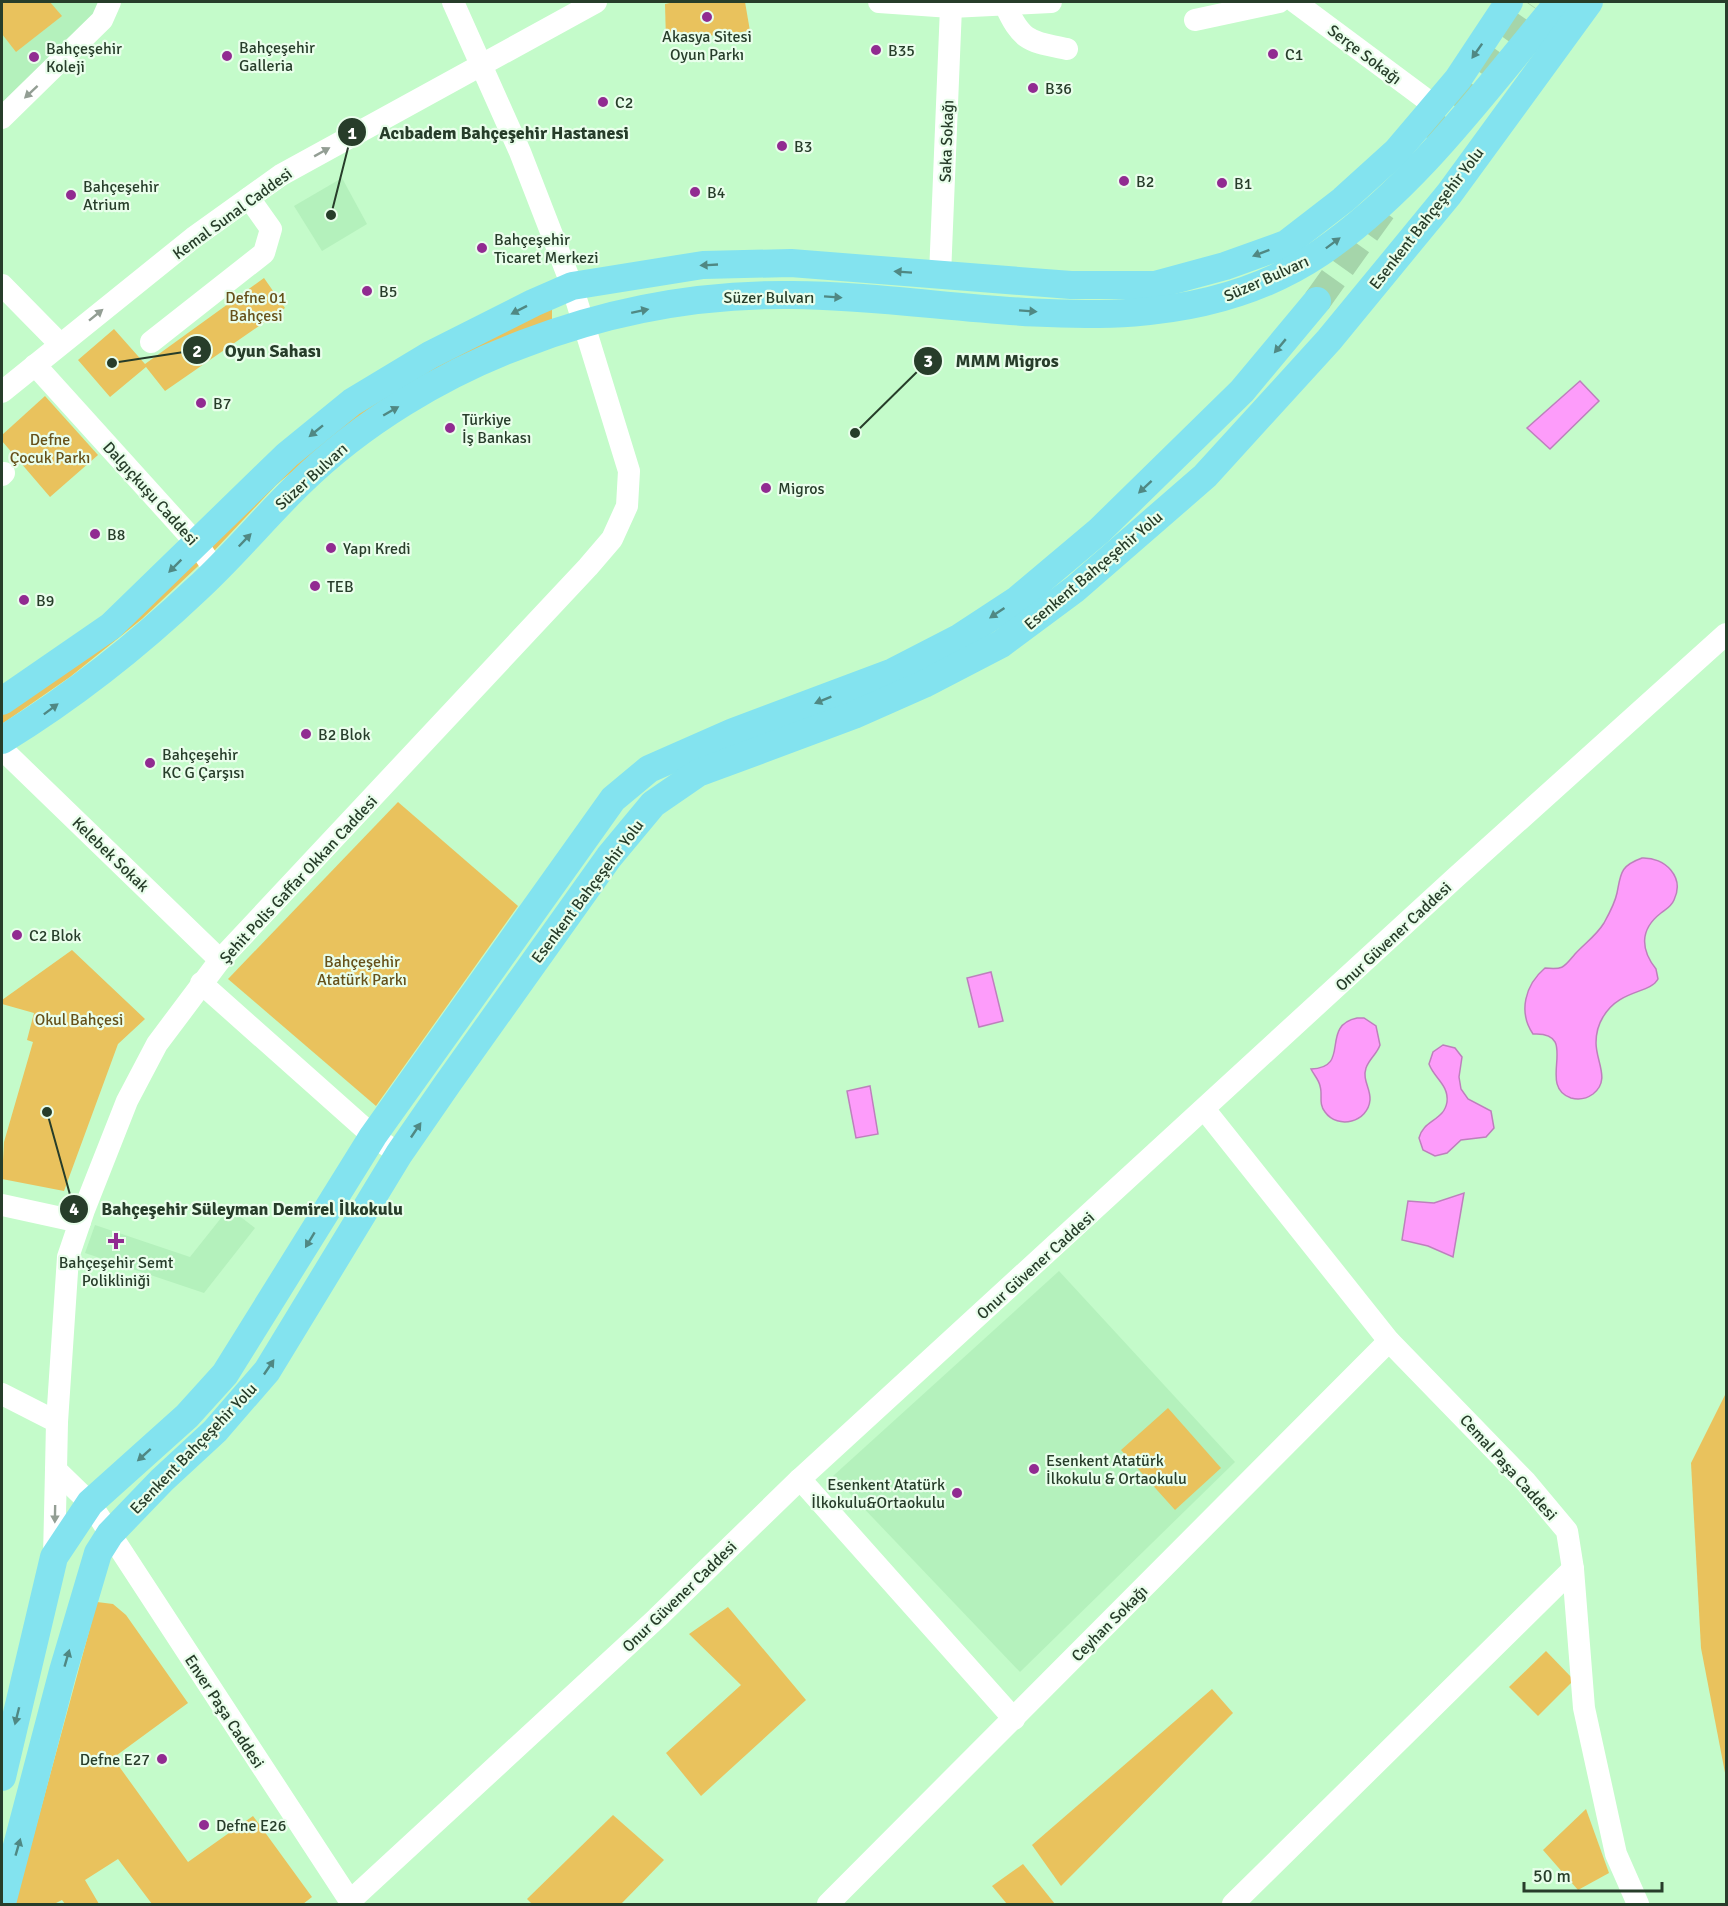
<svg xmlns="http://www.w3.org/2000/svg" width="1728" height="1906" font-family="Signika,sans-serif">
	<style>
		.built { fill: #b4f1bc }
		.green { fill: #e9c25d }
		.water { fill: #fd9cfa; stroke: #bd80bc; stroke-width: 1.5 }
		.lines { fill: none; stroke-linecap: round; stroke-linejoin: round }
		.major-tunnel { stroke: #a5d5aa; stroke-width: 28; stroke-dasharray: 28 14; stroke-linecap: butt }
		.minor { stroke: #fff; stroke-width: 22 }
		.major { stroke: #83e3ef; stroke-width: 28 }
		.oneway { fill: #508883 }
		.oneway2 { fill: #939e94 }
		.poi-dot { fill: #912b91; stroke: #e9feeb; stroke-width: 2 }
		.labels { text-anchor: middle; stroke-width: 4.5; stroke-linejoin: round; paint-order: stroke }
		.poi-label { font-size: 16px; fill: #273d2a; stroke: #e9feeb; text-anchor: start }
		.street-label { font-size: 16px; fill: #273d2a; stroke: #e9feeb }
		.park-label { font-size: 16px; fill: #66511a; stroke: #e9feeb }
		.leader { fill: none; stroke: #273d2a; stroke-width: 2 }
		.callout-dot { fill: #273d2a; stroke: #e9feeb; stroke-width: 2 }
		.mark-label { font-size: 18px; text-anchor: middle; font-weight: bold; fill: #fff }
		.callout-label { font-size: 18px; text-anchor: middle; font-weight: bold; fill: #273d2a; stroke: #e9feeb; stroke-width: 4.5; stroke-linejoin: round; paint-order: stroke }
	</style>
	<rect width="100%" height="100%" fill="#c4fbca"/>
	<g class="built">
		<polygon points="2,2 110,2 2,118"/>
		<polygon points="342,178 367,224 322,251 294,206"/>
		<polygon points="229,1208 255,1228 204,1293 85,1253 95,1225 190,1257"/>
		<polygon points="1059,1271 1235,1462 1020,1672 833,1476"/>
	</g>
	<g class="green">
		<polygon points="2,2 50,2 62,16 16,52 2,34"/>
		<polygon points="675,2 745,2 750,31 666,41 665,4"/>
		<polygon points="264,278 285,308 165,391 146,367 110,397 78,360 114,329 145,364"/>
		<polygon points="552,308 552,319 340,432 276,485 213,552 142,619 70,677 2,724 2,713 353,407"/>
		<polygon points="45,396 98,455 50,497 2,441 2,435"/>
		<polygon points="398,802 518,906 376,1106 228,979"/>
		<polygon points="72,950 145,1019 118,1044 64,1191 2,1179 4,1142 33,1042 27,1040 34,1013 2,1004 2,1000"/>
		<polygon points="1726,1393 1726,1778 1701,1648 1691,1463"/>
		<polygon points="1168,1408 1221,1468 1175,1510 1121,1450"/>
		<polygon points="97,1602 113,1604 126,1615 188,1703 113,1758 188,1862 253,1816 312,1897 303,1904 152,1904 118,1859 85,1880 99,1904 65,1904 62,1900 54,1904 15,1904"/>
		<polygon points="728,1607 806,1700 701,1796 666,1753 741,1685 689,1634"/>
		<polygon points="1546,1651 1574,1680 1538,1716 1509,1687"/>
		<polygon points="1212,1689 1233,1713 1061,1886 1032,1845"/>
		<polygon points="1586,1809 1609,1873 1578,1890 1543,1850"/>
		<polygon points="613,1815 664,1860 621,1904 532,1904 527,1899"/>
		<polygon points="1023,1864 1055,1904 1007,1904 992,1886"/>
	</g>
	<g class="water">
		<polygon points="1580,381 1599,401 1550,449 1527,428"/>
		<path d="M1642,858C1665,857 1685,877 1674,900C1671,907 1666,909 1661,913C1639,930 1641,950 1656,969L1658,979C1650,994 1619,989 1603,1017C1598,1025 1596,1034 1596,1043C1596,1062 1611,1080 1593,1094C1586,1099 1578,1100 1571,1098C1535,1086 1582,1031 1533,1034C1518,1012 1525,985 1545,968C1564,970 1564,967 1575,954C1585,943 1596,936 1604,923C1609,914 1615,903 1617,893C1621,873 1620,866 1642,858Z"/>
		<polygon points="991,972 1003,1021 979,1027 967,978"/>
		<path d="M1357,1018H1364L1376,1026L1380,1045C1377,1054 1369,1059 1366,1068C1362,1080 1371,1089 1370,1100C1368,1122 1338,1130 1325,1112C1318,1103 1323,1095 1320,1086C1319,1080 1314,1075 1311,1069C1352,1068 1319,1026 1357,1018Z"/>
		<path d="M1443,1045L1455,1048L1462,1057L1459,1077L1461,1089L1468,1099L1491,1111L1494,1128L1486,1137L1461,1140L1447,1153L1435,1156L1423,1150L1419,1138C1423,1120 1444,1121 1447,1102C1449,1085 1434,1078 1429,1064L1433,1052Z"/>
		<polygon points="870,1086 878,1134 856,1138 847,1091"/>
		<polygon points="1464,1193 1453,1257 1428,1246 1402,1240 1408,1201 1434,1203"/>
	</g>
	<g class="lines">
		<g class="major-tunnel">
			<polyline points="1430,140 1527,2"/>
			<polyline points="1317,301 1382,210"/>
		</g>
		<g class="minor">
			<polyline points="879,2 951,7 1051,2"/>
			<polyline points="1295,2 1435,106"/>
			<path d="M1005,5C1022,42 1029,41 1067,49"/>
			<polyline points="1195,20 1279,2"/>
			<polyline points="2,118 102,20 110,2"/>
			<polyline points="940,275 951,7"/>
			<polyline points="2,285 60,344"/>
			<polyline points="151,342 264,253 271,229 249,198"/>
			<polyline points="35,365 197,544 215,570"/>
			<polyline points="2,392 193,238 281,175 596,2"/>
			<polyline points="2,475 4,473"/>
			<polyline points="2,749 220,960"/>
			<polyline points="201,983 373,1136 399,1154"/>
			<polyline points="1205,1110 1389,1341 1526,1482 1567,1531 1573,1569 1584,1708 1616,1854 1638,1904"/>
			<polyline points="2,1205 80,1222"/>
			<polyline points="2,1394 57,1422"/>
			<polyline points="800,1479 1014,1719"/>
			<polyline points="54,1557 56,1470"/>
			<polyline points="350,1901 657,1618 800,1479 1455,878 1726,634"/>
			<polyline points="352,1904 90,1503 56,1470 57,1422 68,1257 84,1210 127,1101 157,1044 220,960 588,567 612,539 627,506 629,471 572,286 520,152 453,2"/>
			<polyline points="828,1904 1389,1341"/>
			<polyline points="1233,1904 1573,1569"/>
		</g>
		<g class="major">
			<polyline points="2,701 111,626 287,455 352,402 430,355 533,303 572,286 703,265 791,263 1071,285 1155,285 1225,266 1286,244 1343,200 1396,152 1458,79 1509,2"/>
			<path d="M2,740C72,697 138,645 197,589C233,556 264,518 299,484C361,423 442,374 523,344C608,311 701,294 792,295C966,296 1164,358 1320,253C1416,187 1485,90 1559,2"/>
			<polyline points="2,1777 54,1557 90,1503 187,1416 225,1374 373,1136 613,799 649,769 733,732 893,672 959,638 1017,600 1099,531 1242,391 1317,301"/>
			<polyline points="2,1903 63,1671 98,1553 110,1534 162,1480 215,1431 267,1371 399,1154 448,1083 609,857 653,804 698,773 854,715 924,684 1001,644 1075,589 1205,476 1329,340 1449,194 1589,2"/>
		</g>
	</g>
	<defs><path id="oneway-solid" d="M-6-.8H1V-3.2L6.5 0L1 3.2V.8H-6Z" transform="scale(1.5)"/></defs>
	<g class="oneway">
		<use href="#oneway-solid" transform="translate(1477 51) rotate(125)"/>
		<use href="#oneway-solid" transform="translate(1333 243) rotate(-37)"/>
		<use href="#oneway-solid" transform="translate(1261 253) rotate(159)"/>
		<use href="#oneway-solid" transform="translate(709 265) rotate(177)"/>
		<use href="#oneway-solid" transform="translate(903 272) rotate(-176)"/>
		<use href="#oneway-solid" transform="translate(833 297) rotate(4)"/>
		<use href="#oneway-solid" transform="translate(519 310) rotate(153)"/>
		<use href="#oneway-solid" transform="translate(640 311) rotate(-12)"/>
		<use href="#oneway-solid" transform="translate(1028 311) rotate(4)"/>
		<use href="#oneway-solid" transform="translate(1280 346) rotate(130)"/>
		<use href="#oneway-solid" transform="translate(391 411) rotate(-30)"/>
		<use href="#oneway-solid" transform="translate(316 431) rotate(141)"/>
		<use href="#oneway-solid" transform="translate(1145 487) rotate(137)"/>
		<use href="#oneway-solid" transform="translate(245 540) rotate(-46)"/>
		<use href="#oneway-solid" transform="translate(175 566) rotate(135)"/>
		<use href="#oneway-solid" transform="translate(997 613) rotate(146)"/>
		<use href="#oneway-solid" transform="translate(823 700) rotate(158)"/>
		<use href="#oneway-solid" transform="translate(51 709) rotate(-37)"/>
		<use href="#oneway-solid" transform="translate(416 1130) rotate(-56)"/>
		<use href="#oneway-solid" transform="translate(310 1240) rotate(121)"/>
		<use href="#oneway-solid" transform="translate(269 1367) rotate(-56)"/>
		<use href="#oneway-solid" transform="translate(144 1455) rotate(138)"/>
		<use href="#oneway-solid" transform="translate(67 1658) rotate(-74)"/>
		<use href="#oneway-solid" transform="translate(17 1716) rotate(104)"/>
		<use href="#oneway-solid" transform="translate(18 1847) rotate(-74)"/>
	</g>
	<g class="oneway2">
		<use href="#oneway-solid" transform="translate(31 92) rotate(137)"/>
		<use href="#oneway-solid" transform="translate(322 152) rotate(-29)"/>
		<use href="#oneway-solid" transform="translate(96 315) rotate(-39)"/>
		<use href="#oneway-solid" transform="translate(55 1514) rotate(91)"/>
	</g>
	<g class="poi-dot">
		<circle cx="707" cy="17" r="6"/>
		<circle cx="876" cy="50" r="6"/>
		<circle cx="1273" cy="54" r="6"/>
		<circle cx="227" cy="56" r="6"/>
		<circle cx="34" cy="57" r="6"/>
		<circle cx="1033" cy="88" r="6"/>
		<circle cx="603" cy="102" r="6"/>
		<circle cx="782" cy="146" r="6"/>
		<circle cx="1124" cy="181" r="6"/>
		<circle cx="1222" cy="183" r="6"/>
		<circle cx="695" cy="192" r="6"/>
		<circle cx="71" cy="195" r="6"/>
		<circle cx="482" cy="248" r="6"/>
		<circle cx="367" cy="291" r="6"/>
		<circle cx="201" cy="403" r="6"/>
		<circle cx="450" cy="428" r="6"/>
		<circle cx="766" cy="488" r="6"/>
		<circle cx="95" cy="534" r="6"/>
		<circle cx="331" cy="548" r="6"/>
		<circle cx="315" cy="586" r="6"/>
		<circle cx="24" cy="600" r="6"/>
		<circle cx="306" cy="734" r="6"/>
		<circle cx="150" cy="763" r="6"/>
		<circle cx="17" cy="935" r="6"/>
		<path d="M113 1232h6v6h6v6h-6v6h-6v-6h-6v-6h6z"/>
		<circle cx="1034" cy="1469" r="6"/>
		<circle cx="957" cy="1493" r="6"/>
		<circle cx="162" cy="1759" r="6"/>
		<circle cx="204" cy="1825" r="6"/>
	</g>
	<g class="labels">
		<g class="poi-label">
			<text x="707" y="42" text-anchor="middle">Akasya Sitesi<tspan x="707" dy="18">Oyun Parkı</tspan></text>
			<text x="239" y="53">Bahçeşehir<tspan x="239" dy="18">Galleria</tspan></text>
			<text x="46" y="54">Bahçeşehir<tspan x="46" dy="18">Koleji</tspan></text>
			<text x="888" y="56">B35</text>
			<text x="1285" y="60">C1</text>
			<text x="1045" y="94">B36</text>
			<text x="615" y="108">C2</text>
			<text x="794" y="152">B3</text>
			<text x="1136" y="187">B2</text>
			<text x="1234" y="189">B1</text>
			<text x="83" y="192">Bahçeşehir<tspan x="83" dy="18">Atrium</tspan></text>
			<text x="707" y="198">B4</text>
			<text x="494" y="245">Bahçeşehir<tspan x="494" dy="18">Ticaret Merkezi</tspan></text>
			<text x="379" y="297">B5</text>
			<text x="213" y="409">B7</text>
			<text x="462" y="425">Türkiye<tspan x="462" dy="18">İş Bankası</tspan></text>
			<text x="778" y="494">Migros</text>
			<text x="107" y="540">B8</text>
			<text x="343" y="554">Yapı Kredi</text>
			<text x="327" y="592">TEB</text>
			<text x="36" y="606">B9</text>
			<text x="318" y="740">B2 Blok</text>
			<text x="162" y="760">Bahçeşehir<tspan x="162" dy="18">KC G Çarşısı</tspan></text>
			<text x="29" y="941">C2 Blok</text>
			<text x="116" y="1268" text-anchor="middle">Bahçeşehir Semt<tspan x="116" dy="18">Polikliniği</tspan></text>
			<text x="1046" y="1466">Esenkent Atatürk<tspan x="1046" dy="18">İlkokulu &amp; Ortaokulu</tspan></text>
			<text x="945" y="1490" text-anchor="end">Esenkent Atatürk<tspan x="945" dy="18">İlkokulu&amp;Ortaokulu</tspan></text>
			<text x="150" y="1765" text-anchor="end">Defne E27</text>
			<text x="216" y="1831">Defne E26</text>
		</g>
		<g class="street-label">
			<text transform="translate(1365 54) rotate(37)" y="6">Serçe Sokağı</text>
			<text transform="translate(946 141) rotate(-88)" y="6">Saka Sokağı</text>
			<text transform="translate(232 213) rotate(-36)" y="6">Kemal Sunal Caddesi</text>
			<text transform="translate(1426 218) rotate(-52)" y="6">Esenkent Bahçeşehir Yolu</text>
			<text transform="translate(1266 278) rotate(-24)" y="6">Süzer Bulvarı</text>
			<text x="769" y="303">Süzer Bulvarı</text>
			<text transform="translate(311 476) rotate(-42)" y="6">Süzer Bulvarı</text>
			<text transform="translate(151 493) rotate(48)" y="6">Dalgıçkuşu Caddesi</text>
			<text transform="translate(1093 570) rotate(-40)" y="6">Esenkent Bahçeşehir Yolu</text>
			<text transform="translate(111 854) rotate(44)" y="6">Kelebek Sokak</text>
			<text transform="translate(298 879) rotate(-47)" y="6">Şehit Polis Gaffar Okkan Caddesi</text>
			<text transform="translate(587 891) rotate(-53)" y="6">Esenkent Bahçeşehir Yolu</text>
			<text transform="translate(1393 936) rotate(-43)" y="6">Onur Güvener Caddesi</text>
			<text transform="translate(1035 1265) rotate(-42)" y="6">Onur Güvener Caddesi</text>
			<text transform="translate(193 1448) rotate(-46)" y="6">Esenkent Bahçeşehir Yolu</text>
			<text transform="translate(1509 1467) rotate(48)" y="6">Cemal Paşa Caddesi</text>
			<text transform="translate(679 1596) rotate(-44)" y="6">Onur Güvener Caddesi</text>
			<text transform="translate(1109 1623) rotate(-45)" y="6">Ceyhan Sokağı</text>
			<text transform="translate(225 1711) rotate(57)" y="6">Enver Paşa Caddesi</text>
		</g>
		<g class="park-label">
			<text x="256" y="303">Defne 01<tspan x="256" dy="18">Bahçesi</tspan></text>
			<text x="50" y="445">Defne<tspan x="50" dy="18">Çocuk Parkı</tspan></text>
			<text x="362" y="967">Bahçeşehir<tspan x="362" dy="18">Atatürk Parkı</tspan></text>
			<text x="79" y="1025">Okul Bahçesi</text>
		</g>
	</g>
	<path class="leader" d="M331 215L352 132M112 363L197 350M855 433L928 361M47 1112L74 1209"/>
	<g class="callout-dot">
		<circle cx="331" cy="215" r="6"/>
		<circle cx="112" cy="363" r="6"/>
		<circle cx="855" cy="433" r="6"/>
		<circle cx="47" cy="1112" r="6"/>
		<circle cx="352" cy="132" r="15"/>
		<circle cx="197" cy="350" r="15"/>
		<circle cx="928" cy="361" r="15"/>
		<circle cx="74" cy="1209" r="15"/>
	</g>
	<g class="mark-label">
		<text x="352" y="139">1</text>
		<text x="197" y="357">2</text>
		<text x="928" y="367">3</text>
		<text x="74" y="1215">4</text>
	</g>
	<g class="callout-label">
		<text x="504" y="139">Acıbadem Bahçeşehir Hastanesi</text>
		<text x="273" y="357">Oyun Sahası</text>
		<text x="1007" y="367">MMM Migros</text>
		<text x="252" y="1215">Bahçeşehir Süleyman Demirel İlkokulu</text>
	</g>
	<rect width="1728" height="1906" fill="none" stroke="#273d2a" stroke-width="6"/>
	<path d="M1524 1882v9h138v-9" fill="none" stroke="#273d2a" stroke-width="3"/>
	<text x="1533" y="1882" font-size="18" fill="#273d2a" stroke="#e9feeb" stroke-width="4.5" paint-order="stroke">50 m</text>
</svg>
